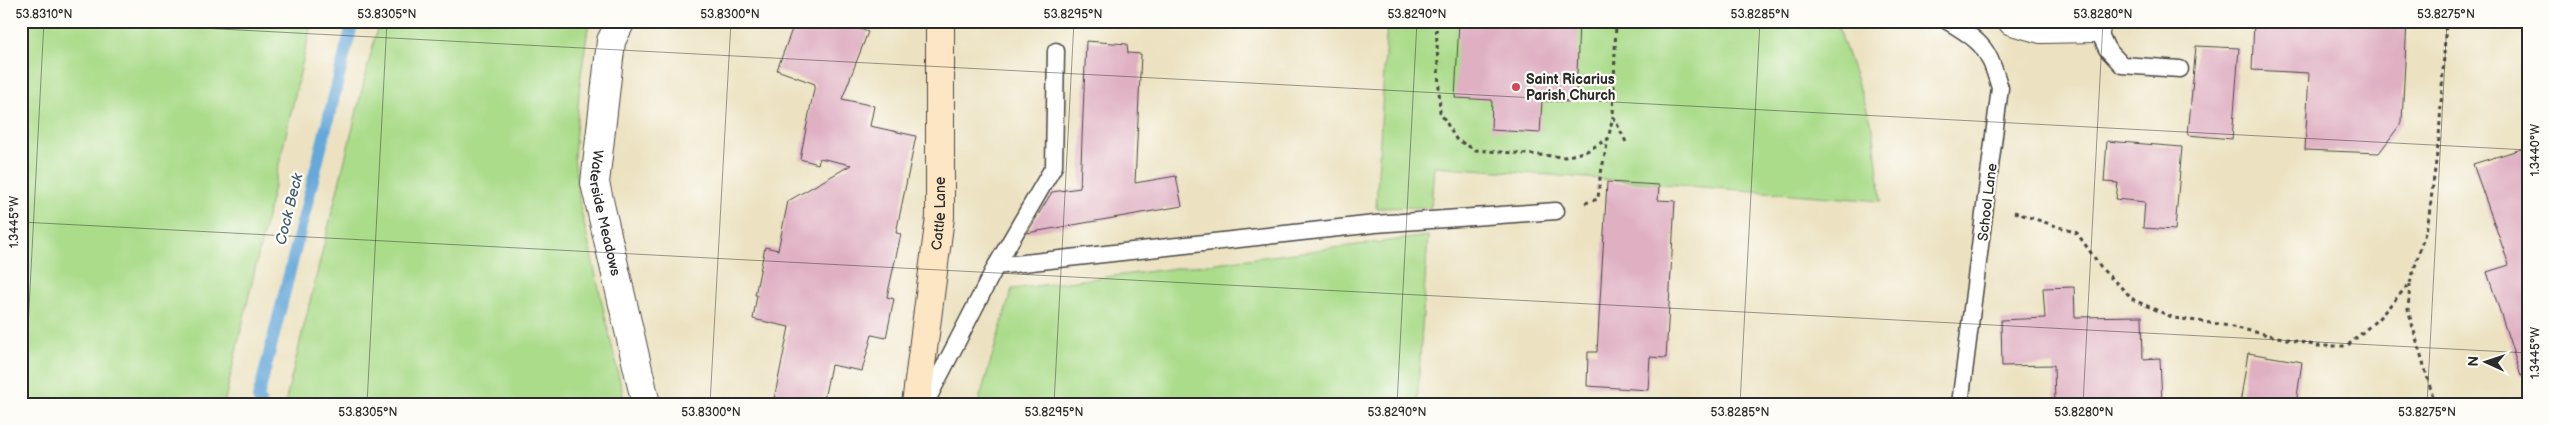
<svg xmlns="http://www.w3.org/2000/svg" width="2549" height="425" font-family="'Balsamiq Sans',sans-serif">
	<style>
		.green { fill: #aadc8a; stroke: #6a845a }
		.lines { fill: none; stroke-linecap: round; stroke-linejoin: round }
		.stream { stroke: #66a8da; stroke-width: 12 }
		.building { fill: #dfafc2 }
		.lane-casing { stroke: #484642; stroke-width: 19 }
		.street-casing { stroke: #484642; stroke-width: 30 }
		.secondary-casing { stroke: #484642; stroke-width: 30 }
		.path { stroke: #484642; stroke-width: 3; stroke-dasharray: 4 4; stroke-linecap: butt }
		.lane { stroke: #fff; stroke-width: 16 }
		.street { stroke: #fff; stroke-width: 28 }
		.secondary { stroke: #fce6c4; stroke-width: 28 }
		.ticks { fill: none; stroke: #2b2b2b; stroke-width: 1; stroke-opacity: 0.45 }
		.poi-dot { fill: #d1495b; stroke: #fdfcf7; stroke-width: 2 }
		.labels { text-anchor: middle; stroke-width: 4.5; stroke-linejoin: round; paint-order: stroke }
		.poi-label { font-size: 14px; font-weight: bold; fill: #2b2b2b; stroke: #fdfcf7; text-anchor: start }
		.street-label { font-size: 14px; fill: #2b2b2b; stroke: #fdfcf7 }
		.water-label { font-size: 15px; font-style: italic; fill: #435d71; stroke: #fdfcf7 }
		.neatline { fill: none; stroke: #2b2b2b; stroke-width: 2 }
		.ticks-label { font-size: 12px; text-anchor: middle; fill: #2b2b2b }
	</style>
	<rect width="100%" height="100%" fill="#fdfcf7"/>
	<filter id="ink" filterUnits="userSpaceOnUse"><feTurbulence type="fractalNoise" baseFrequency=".02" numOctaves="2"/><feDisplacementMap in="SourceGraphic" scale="10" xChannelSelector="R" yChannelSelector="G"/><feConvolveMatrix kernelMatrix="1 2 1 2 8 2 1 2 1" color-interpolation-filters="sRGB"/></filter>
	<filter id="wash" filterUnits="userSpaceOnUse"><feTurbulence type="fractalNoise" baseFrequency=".0096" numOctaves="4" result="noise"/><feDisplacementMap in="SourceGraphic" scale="20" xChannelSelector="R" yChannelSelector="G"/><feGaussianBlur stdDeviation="1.12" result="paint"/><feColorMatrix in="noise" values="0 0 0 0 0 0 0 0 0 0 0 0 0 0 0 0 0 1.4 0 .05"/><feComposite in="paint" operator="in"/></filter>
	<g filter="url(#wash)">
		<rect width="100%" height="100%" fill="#ece2c1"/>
		<g class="green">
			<polygon points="312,21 224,404 21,404 22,21"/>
			<polygon points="379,21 589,21 580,82 574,157 580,206 625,404 288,404 286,399"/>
			<polygon points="1387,21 1836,21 1873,127 1881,201 1434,166 1431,207 1376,208"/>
			<polygon points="1428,236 1417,404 978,404 1012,289"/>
		</g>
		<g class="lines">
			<polyline class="stream" points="261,404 258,398 353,21"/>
		</g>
		<g id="blocks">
			<g class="building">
				<polygon points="795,21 839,21 868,32 842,99 874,106 870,126 916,136 896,233 901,234 887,297 894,299 886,338 872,335 862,371 831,365 823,404 773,404 789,327 753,319 757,295 755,295 765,247 778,250 788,201 851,165 820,158 818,164 800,159 815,84 777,70"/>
				<polygon points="1459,21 1579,21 1576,102 1542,101 1540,133 1491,130 1492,100 1455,98"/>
				<polygon points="2254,21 2407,21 2402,122 2379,153 2305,150 2309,73 2252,70"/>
				<polygon points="1086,41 1127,44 1128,53 1141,54 1135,183 1176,176 1182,206 1027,233 1052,192 1080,188"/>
				<polygon points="2196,46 2239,48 2232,139 2188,135"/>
				<polygon points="2107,141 2182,147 2175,230 2143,228 2145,202 2116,199 2118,183 2104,182"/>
				<polygon points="2528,147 2528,375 2521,376 2487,272 2509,265 2473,164"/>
				<polygon points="1607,182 1659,185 1658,200 1675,201 1666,358 1650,357 1648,390 1587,386 1588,352 1597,352"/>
				<polygon points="2074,287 2075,317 2142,316 2143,359 2160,358 2162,404 2055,404 2054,365 2002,366 2001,320 2045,318 2043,288"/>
				<polygon points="2248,353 2302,362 2296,404 2240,404"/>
			</g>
		</g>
	</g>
	<g filter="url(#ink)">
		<use href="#blocks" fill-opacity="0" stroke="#484642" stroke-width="1"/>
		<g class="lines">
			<g class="lane-casing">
				<g id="lane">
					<path d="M1947,21C1984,42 1988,49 2000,88L1960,404"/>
					<polyline points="2094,21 2107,49 2122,65 2180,69"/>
					<polyline points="996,266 1054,166 1056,51"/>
					<polyline points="925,404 996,266 1375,224 1556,211"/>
				</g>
			</g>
			<g class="street-casing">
				<g id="street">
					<path id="s1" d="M621,21L611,41L595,183L646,404"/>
					<polyline points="2012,21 2041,29 2096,28"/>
				</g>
			</g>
			<g class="secondary-casing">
				<g id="secondary">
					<path id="s2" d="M916,404L940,217V21"/>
				</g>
			</g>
			<g class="path">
				<polyline points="1436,21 1440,112 1456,139 1475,150 1565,157 1587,151 1609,138"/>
				<polyline points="1616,21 1613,116 1627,144"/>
				<polyline points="1585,203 1598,199 1600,178 1613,116"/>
				<polyline points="2014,212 2077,233 2103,270 2134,300 2174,318 2219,324 2318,346 2347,346 2378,319 2410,283 2428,223 2439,138 2446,21"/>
				<polyline points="2410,284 2408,310 2435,404"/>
			</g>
			<use href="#lane" class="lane"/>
			<use href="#street" class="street"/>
			<use href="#secondary" class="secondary"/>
		</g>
	</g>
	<path class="ticks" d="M67,21L2528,150M21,222L2528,353M24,404L44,21M367,404L387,21M710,404L731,21M1054,404L1074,21M1397,404L1417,21M1740,404L1760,21M2083,404L2103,21M2427,404L2447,21"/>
	<circle class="poi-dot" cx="1516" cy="87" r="5"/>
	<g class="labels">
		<g class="poi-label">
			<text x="1526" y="84">Saint Ricarius<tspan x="1526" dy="16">Parish Church</tspan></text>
		</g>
		<g class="street-label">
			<text transform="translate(1987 202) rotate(-83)" y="5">School Lane</text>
			<text dy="5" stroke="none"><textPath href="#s1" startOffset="196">Waterside Meadows</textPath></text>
			<text dy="5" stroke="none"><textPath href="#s2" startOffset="192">Cattle Lane</textPath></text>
		</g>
		<g class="water-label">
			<text transform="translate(289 209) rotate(-76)" y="5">Cock Beck</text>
		</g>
	</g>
	<rect width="2549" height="425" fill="none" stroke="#fdfcf7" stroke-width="55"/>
	<g transform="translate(2486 362) rotate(273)" stroke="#fdfcf7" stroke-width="4" paint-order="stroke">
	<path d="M0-4L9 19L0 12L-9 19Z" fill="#2b2b2b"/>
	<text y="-8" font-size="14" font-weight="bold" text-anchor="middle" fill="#2b2b2b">N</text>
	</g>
	<rect x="28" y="28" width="2494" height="370" class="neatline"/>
	<g class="ticks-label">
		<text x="44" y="18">53.8310°N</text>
		<text x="387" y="18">53.8305°N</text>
		<text x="730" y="18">53.8300°N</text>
		<text x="1073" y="18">53.8295°N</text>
		<text x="1417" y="18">53.8290°N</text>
		<text x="1760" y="18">53.8285°N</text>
		<text x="2103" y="18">53.8280°N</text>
		<text x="2446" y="18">53.8275°N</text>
		<text transform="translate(2535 150) rotate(-90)" y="4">1.3440°W</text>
		<text transform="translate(14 222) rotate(-90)" y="4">1.3445°W</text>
		<text transform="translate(2535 353) rotate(-90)" y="4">1.3445°W</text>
		<text x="368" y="416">53.8305°N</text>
		<text x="711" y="416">53.8300°N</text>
		<text x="1054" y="416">53.8295°N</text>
		<text x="1397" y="416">53.8290°N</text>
		<text x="1740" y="416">53.8285°N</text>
		<text x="2084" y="416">53.8280°N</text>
		<text x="2427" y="416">53.8275°N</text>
	</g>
</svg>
